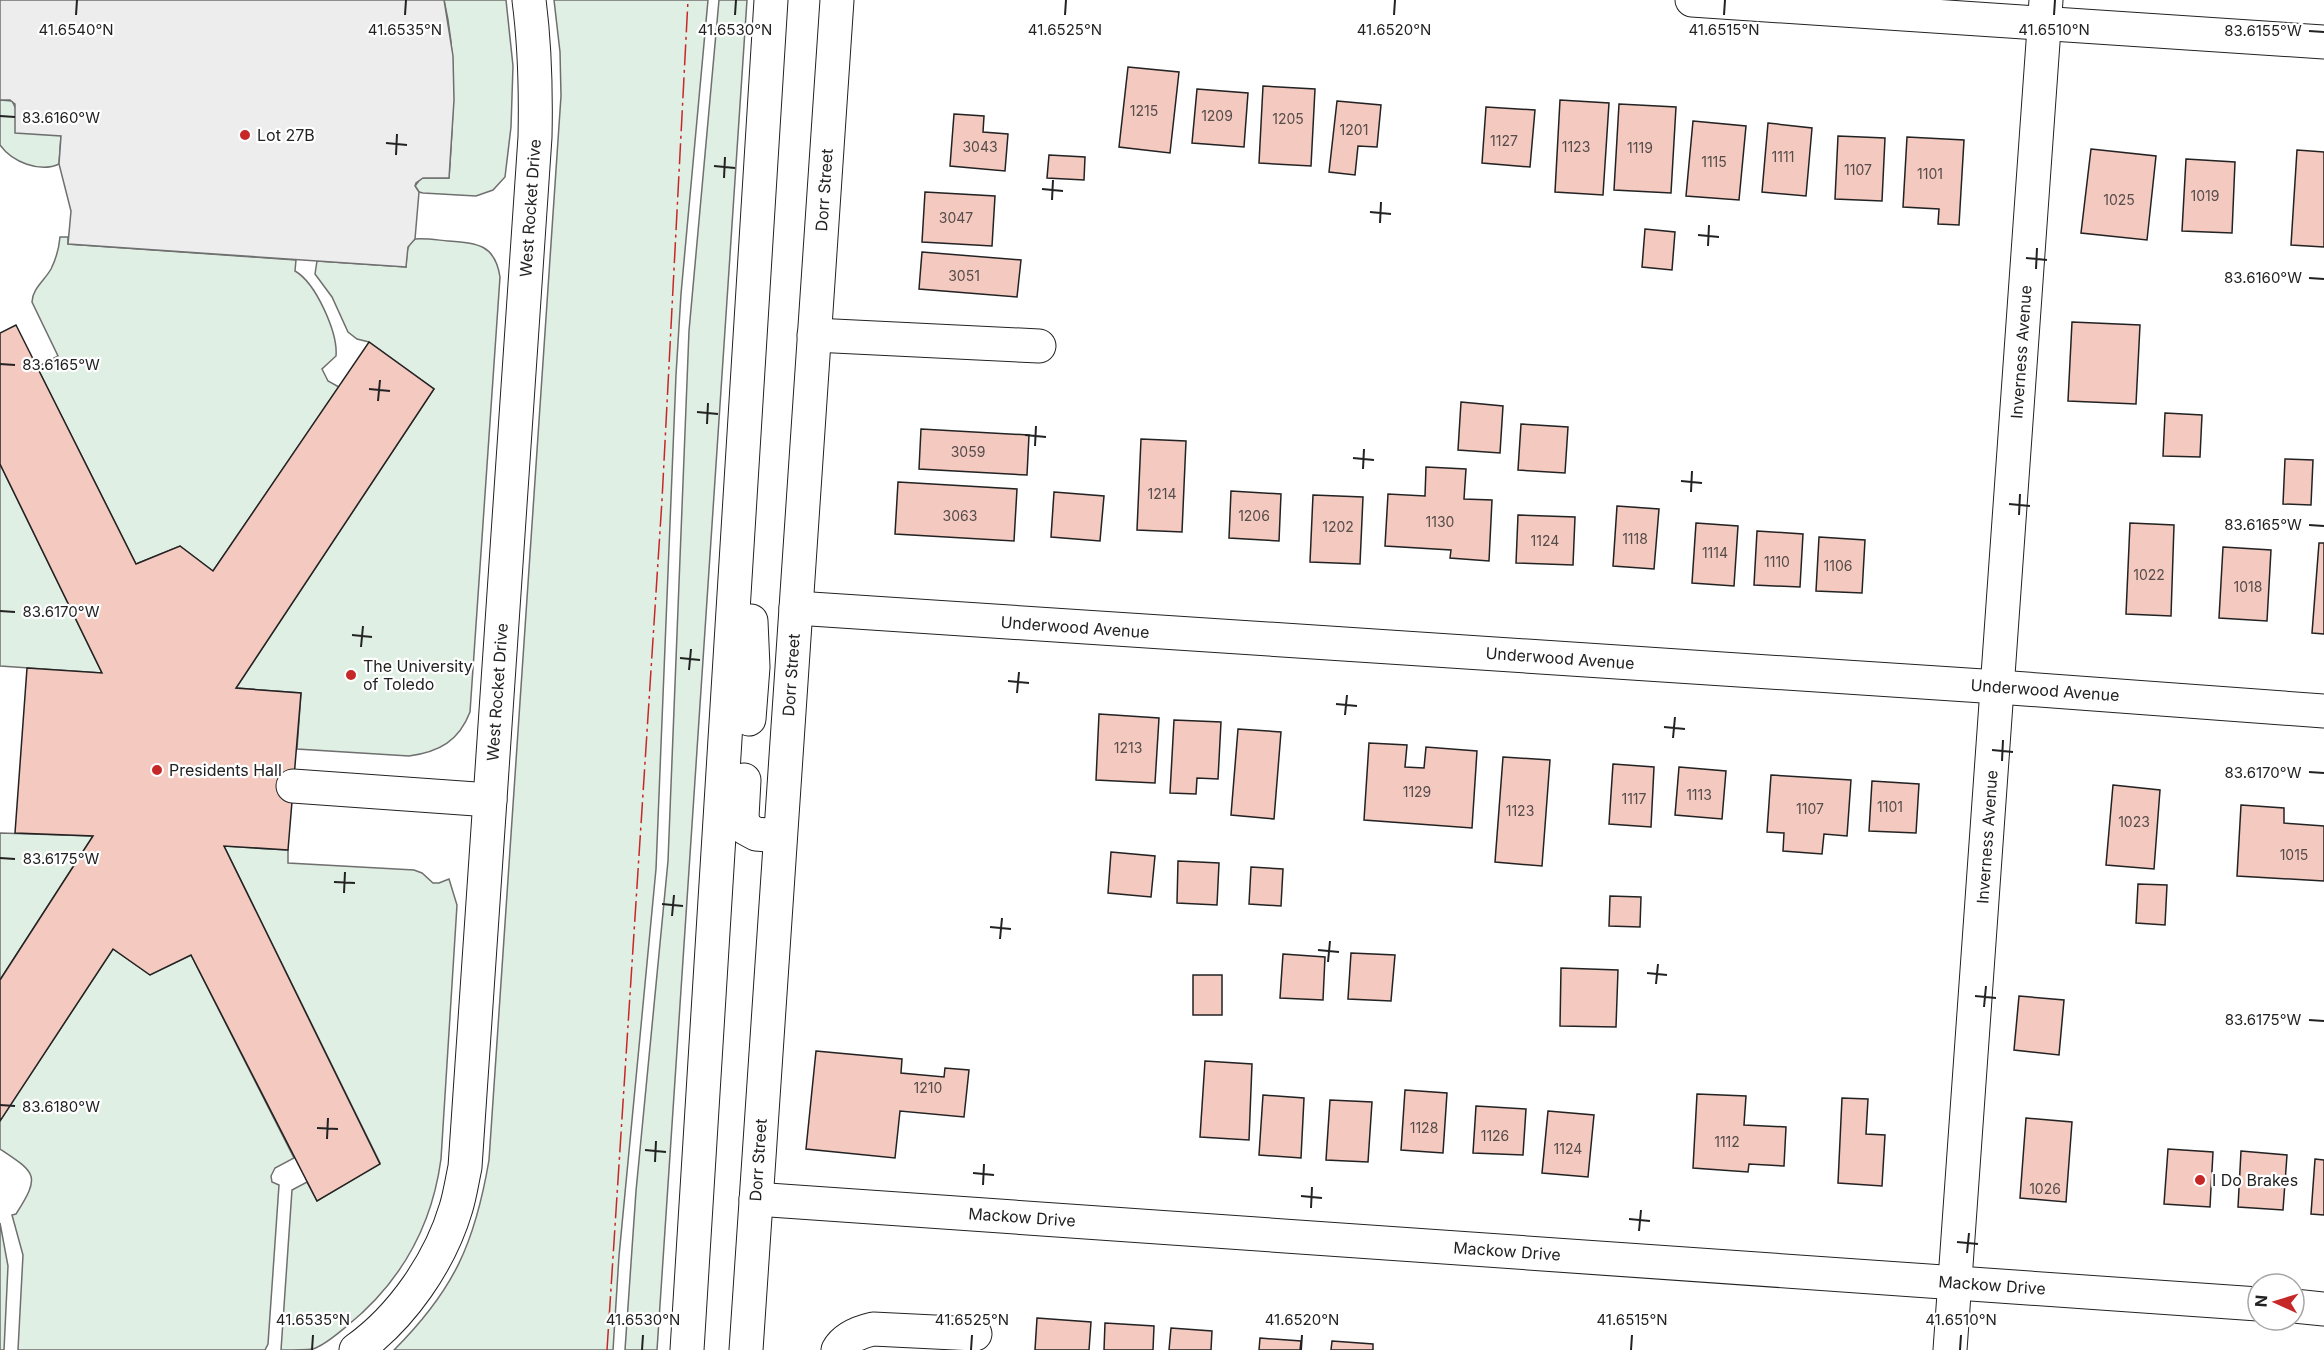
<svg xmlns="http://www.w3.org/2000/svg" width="2324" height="1350" font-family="Inter,sans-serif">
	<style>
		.green { fill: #e0efe3; stroke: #6f6f6f; stroke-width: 1.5 }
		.parking { fill: #ededed; stroke: #6f6f6f; stroke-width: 1.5 }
		.building { fill: #f3c9c0; stroke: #222; stroke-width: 1.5 }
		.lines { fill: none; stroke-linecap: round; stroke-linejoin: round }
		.minor-casing { stroke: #222; stroke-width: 35 }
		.major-casing { stroke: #222; stroke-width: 35 }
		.minor { stroke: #fff; stroke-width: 33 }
		.major { stroke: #fff; stroke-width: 33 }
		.power { stroke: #c62828; stroke-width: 1.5; stroke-dasharray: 21 4.5 3 4.5; stroke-linecap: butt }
		.ticks { fill: none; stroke: #222; stroke-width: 2 }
		.poi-dot { fill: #c62828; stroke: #fff; stroke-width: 2 }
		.labels { text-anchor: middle; stroke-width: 4.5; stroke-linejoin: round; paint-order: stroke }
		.number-label { font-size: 14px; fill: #564c4a }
		.poi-label { font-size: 16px; fill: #222; stroke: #fff; text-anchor: start }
		.street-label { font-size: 16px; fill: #222; stroke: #fff }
		.ticks-label { font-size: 15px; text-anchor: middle; fill: #222; stroke: #fff; stroke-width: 4.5; stroke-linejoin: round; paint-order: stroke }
	</style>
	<rect width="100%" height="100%" fill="#fff"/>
	<g class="green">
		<path d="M444,0H506L513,66L511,127L505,177L493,190L476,196L423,193L419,192L415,186L421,178H449C453,118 458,59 444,0Z"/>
		<path d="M554,0H708L681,294L676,375L656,869L619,1256L613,1350H394C454,1290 475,1243 489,1160L561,96L560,52Z"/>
		<polygon points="719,0 747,0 657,1350 625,1350 636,1191 668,861 689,331"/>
		<path d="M0,100L12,101L16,109L61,136L59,164C40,173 12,162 0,145Z"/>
		<path d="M60,237H68V244L296,260L295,271C316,283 338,333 336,356L322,369L328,381L339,387L213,571L180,546L136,564L37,367L58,356L32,302C32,289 45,280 51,269C56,259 59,248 60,237Z"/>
		<path d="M415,239C426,238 437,240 448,241C477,243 495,244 500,277L470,712C459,741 439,752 409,756L297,749L301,693L236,688L434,389L369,342L357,339L348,332L332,297L315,274L317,261L406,267C407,257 405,245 415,239Z"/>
		<polygon points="0,464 102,673 0,666"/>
		<polygon points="0,833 93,836 0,980"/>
		<path d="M224,846L288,850V863L414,870L422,873L433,883H439L449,879L457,905L441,1159C432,1226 400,1283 347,1326C337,1334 325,1345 313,1349C304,1350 290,1350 281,1350L292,1190L307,1182L317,1201L380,1163Z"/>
		<path d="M113,949L150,975L191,955L294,1158L275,1168L271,1176L272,1182L279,1185L268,1344L265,1350H18L23,1255L12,1215L16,1214C41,1175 36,1173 0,1149V1121Z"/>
		<polygon points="0,1223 8,1266 4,1350 0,1350"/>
	</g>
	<polygon class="parking" points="0,0 444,0 453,56 454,100 449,178 423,178 416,183 415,186 419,192 415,239 408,247 406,267 68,244 71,211 59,164 61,136 15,133 15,104 10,100 0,100"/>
	<g class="building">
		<polygon points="1128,67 1179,72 1170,153 1119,147"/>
		<polygon points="1263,86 1315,89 1311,166 1259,163"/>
		<polygon points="1197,89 1248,93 1244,147 1192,143"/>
		<polygon points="1560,100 1609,103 1603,195 1555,192"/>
		<polygon points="1337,101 1381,105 1377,147 1358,146 1355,175 1329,172"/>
		<polygon points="1619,104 1676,107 1671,193 1614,190"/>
		<polygon points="1486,107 1535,110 1530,167 1482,163"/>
		<polygon points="954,114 984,116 983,132 1008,134 1005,171 950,166"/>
		<polygon points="1693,121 1746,126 1739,200 1686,196"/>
		<polygon points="1768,123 1812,128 1806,196 1762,192"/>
		<polygon points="1838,136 1885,138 1882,201 1835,199"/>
		<polygon points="1907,137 1964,140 1959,225 1938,224 1939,209 1903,207"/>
		<polygon points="2091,149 2156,156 2147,240 2081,233"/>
		<polygon points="2297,150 2324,152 2324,247 2291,245"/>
		<polygon points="1049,155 1085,157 1084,180 1047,178"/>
		<polygon points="2186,159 2235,162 2232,233 2182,231"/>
		<polygon points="925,192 995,196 992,246 922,242"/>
		<polygon points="1645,229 1675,232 1672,270 1642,267"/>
		<polygon points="922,252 1021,260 1017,297 919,289"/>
		<polygon points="2072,322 2140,325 2136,404 2068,401"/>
		<polygon points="16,325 136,564 180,546 213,571 369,342 434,389 236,688 301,693 288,850 224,846 380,1164 317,1201 191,955 150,975 113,949 0,1121 0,980 93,836 15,833 27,668 102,673 0,464 0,333"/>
		<polygon points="1461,402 1503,406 1500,453 1458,450"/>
		<polygon points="2165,413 2202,415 2200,457 2163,456"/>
		<polygon points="1521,424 1568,427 1565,473 1518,470"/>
		<polygon points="921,429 1029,435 1027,475 919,469"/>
		<polygon points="1141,439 1186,441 1182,532 1137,530"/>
		<polygon points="2285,459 2313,460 2311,505 2283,504"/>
		<polygon points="1426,467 1466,469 1464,499 1492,500 1489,561 1450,558 1451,550 1385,546 1388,494 1425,496"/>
		<polygon points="898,482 1017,489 1014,541 895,534"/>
		<polygon points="1231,491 1281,494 1279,541 1229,538"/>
		<polygon points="1054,492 1104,496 1100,541 1051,537"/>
		<polygon points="1313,495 1363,497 1360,564 1310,562"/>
		<polygon points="1617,506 1659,509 1654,569 1613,566"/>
		<polygon points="1518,515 1575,517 1573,565 1516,563"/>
		<polygon points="1696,523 1738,526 1734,586 1692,583"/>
		<polygon points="2130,523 2174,525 2171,616 2126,614"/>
		<polygon points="1757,531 1803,534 1800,587 1754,585"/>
		<polygon points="1819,537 1865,540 1862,593 1816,591"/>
		<polygon points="2319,543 2324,543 2324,634 2312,633"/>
		<polygon points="2223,547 2271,550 2267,621 2219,618"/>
		<polygon points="1099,714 1159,718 1155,783 1096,780"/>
		<polygon points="1174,720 1221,722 1218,779 1197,778 1196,794 1170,793"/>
		<polygon points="1238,729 1281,732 1274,819 1231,815"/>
		<polygon points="1369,743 1407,745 1405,767 1424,768 1426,747 1477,751 1472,828 1364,820"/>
		<polygon points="1503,757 1550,760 1542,866 1495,862"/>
		<polygon points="1613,764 1654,767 1651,827 1609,824"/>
		<polygon points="1679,767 1726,771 1722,819 1675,815"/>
		<polygon points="1771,775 1851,780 1847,836 1824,834 1822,854 1783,851 1784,833 1767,832"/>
		<polygon points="1872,781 1919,784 1916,833 1869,831"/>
		<polygon points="2113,785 2160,790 2154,869 2106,865"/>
		<polygon points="2241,805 2284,808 2284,823 2324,826 2324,881 2237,876"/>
		<polygon points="1111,852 1155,856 1151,897 1108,893"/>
		<polygon points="1178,861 1219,863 1217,905 1177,903"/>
		<polygon points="1251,867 1283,869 1281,906 1249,904"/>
		<polygon points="2138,884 2167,885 2165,925 2136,923"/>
		<polygon points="1610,896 1641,897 1640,927 1609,926"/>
		<polygon points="1351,953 1395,955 1391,1001 1348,999"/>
		<polygon points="1283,954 1325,957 1323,1000 1280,998"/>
		<polygon points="1561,968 1618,970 1616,1027 1560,1026"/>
		<rect x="1193" y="975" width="29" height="40"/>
		<polygon points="2019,996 2064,1000 2059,1055 2014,1050"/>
		<polygon points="816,1051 902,1059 901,1073 944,1077 945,1068 969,1070 964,1117 900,1111 895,1158 806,1149"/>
		<polygon points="1205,1061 1252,1064 1249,1140 1200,1137"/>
		<polygon points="1405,1090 1447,1093 1443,1153 1401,1150"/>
		<polygon points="1697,1094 1746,1096 1744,1125 1786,1127 1784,1166 1749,1164 1748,1172 1693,1168"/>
		<polygon points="1263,1095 1304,1098 1301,1158 1259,1155"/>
		<polygon points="1842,1098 1868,1099 1866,1134 1885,1135 1882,1186 1838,1183"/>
		<polygon points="1330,1100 1372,1102 1368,1162 1326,1160"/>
		<polygon points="1476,1106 1526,1109 1523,1155 1473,1153"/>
		<polygon points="1548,1111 1594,1115 1588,1177 1542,1173"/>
		<polygon points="2026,1118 2072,1122 2066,1202 2020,1198"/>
		<polygon points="2168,1149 2213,1152 2210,1207 2164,1204"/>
		<polygon points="2241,1151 2287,1155 2283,1210 2238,1207"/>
		<polygon points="2315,1159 2324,1160 2324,1215 2311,1214"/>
		<polygon points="1037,1318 1091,1322 1089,1350 1035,1350"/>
		<polygon points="1105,1323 1154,1326 1153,1350 1104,1350"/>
		<polygon points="1171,1328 1212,1331 1211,1350 1169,1350"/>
		<polygon points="1260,1338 1301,1341 1300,1350 1259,1350"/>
		<polygon points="1332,1341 1373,1344 1373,1350 1331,1350"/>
	</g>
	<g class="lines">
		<g class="minor-casing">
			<g id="minor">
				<polyline points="1692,0 2324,42"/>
				<polyline points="814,335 1039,346"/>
				<polyline points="796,608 1998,687 2324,711"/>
				<polyline points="293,786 490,800"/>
				<polyline points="756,1199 2258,1304"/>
				<polyline points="2294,1306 2324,1309"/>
				<path d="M356,1350C402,1317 440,1262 456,1208C460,1195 462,1181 465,1167L535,137C536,91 535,46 529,0"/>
				<path d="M838,1350C845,1337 860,1332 873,1329L975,1334"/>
				<polyline points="1950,1350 2046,0"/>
			</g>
		</g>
		<g class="major-casing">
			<g id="major">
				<polyline points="749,719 753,667 751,621"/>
				<polyline points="744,780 742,817 745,828 756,834 780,836"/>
				<polyline points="687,1350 771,0"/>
				<polyline points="746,1350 837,0"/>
			</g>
		</g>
		<use href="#minor" class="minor"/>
		<use href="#major" class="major"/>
		<polyline class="power" points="607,1350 662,500 688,0"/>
	</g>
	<path class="ticks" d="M76,15L77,0M405,15L406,0M735,15L736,0M1065,15L1066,0M1394,15L1395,0M1724,15L1725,0M2054,15L2055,0M2309,31L2324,32M0,116L15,117M386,143L407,145M396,155L397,134M714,166L735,168M724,178L725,157M1042,189L1063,191M1052,200L1053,180M1370,212L1391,214M1380,223L1381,202M1698,235L1719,237M1708,246L1709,225M2026,258L2047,260M2036,269L2037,248M2309,278L2324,279M0,364L15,365M369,389L390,391M378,401L380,380M697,412L718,414M707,424L708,403M1025,435L1046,437M1035,446L1036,426M1353,458L1374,460M1363,469L1364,449M1681,481L1702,483M1691,492L1692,471M2009,504L2030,506M2019,515L2020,494M2309,525L2324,526M0,611L15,612M352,635L372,637M361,647L363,626M680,658L700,660M689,670L691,649M1008,681L1029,683M1017,693L1019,672M1336,704L1357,706M1345,715L1347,695M1664,727L1685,729M1673,738L1675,717M1992,750L2013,752M2002,761L2003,740M2309,772L2324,773M0,858L15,859M334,882L355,883M344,893L345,872M662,904L683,906M672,916L674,895M990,927L1011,929M1000,939L1002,918M1318,950L1339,952M1328,962L1330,941M1647,973L1667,975M1656,984L1658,964M1975,996L1996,998M1984,1007L1986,986M2309,1020L2324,1021M0,1105L15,1106M317,1128L338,1129M327,1139L328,1118M645,1150L666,1152M655,1162L656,1141M973,1173L994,1175M983,1185L984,1164M1301,1196L1322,1198M1311,1208L1312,1187M1629,1219L1650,1221M1639,1231L1641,1210M1957,1242L1978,1244M1967,1253L1969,1233M312,1350L313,1335M642,1350L643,1335M971,1350L972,1335M1301,1350L1302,1335M1631,1350L1632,1335M1960,1350L1961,1335"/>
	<g class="poi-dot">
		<circle cx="245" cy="135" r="6"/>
		<circle cx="351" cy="675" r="6"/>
		<circle cx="157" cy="770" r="6"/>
		<circle cx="2200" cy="1180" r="6"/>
	</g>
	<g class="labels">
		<g class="number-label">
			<text x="1144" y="116">1215</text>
			<text x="1217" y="121">1209</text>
			<text x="1288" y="124">1205</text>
			<text x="1354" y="135">1201</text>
			<text x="1504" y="146">1127</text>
			<text x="980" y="152">3043</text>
			<text x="1576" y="152">1123</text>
			<text x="1640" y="153">1119</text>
			<text x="1783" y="162">1111</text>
			<text x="1714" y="167">1115</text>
			<text x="1858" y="175">1107</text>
			<text x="1930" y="179">1101</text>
			<text x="2205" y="201">1019</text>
			<text x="2119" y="205">1025</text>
			<text x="956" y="223">3047</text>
			<text x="964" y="281">3051</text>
			<text x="968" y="457">3059</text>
			<text x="1162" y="499">1214</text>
			<text x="960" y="521">3063</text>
			<text x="1254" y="521">1206</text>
			<text x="1440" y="527">1130</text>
			<text x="1338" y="532">1202</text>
			<text x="1635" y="544">1118</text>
			<text x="1545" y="546">1124</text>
			<text x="1715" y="558">1114</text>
			<text x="1777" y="567">1110</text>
			<text x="1838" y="571">1106</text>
			<text x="2149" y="580">1022</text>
			<text x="2248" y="592">1018</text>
			<text x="1128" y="753">1213</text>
			<text x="1417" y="797">1129</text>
			<text x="1699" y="800">1113</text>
			<text x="1634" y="804">1117</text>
			<text x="1890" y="812">1101</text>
			<text x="1810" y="814">1107</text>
			<text x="1520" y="816">1123</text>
			<text x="2134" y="827">1023</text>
			<text x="2294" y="860">1015</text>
			<text x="928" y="1093">1210</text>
			<text x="1424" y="1133">1128</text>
			<text x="1495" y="1141">1126</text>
			<text x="1727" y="1147">1112</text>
			<text x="1568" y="1154">1124</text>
			<text x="2045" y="1194">1026</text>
		</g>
		<g class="poi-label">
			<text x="257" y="141">Lot 27B</text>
			<text x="363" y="672">The University<tspan x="363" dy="18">of Toledo</tspan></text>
			<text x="169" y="776">Presidents Hall</text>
			<text x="2212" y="1186">I Do Brakes</text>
		</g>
		<g class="street-label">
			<text transform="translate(824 190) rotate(-86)" y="6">Dorr Street</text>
			<text transform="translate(530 208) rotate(-86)" y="6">West Rocket Drive</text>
			<text transform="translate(2021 352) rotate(-86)" y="6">Inverness Avenue</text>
			<text transform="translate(1075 627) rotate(4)" y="6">Underwood Avenue</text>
			<text transform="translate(1560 658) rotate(4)" y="6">Underwood Avenue</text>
			<text transform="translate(791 675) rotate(-86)" y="6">Dorr Street</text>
			<text transform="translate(2045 690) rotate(4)" y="6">Underwood Avenue</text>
			<text transform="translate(497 692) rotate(-86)" y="6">West Rocket Drive</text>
			<text transform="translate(1987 837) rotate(-86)" y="6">Inverness Avenue</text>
			<text transform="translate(758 1160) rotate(-86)" y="6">Dorr Street</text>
			<text transform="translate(1022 1217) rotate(4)" y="6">Mackow Drive</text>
			<text transform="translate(1507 1251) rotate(4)" y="6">Mackow Drive</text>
			<text transform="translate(1992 1285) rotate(4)" y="6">Mackow Drive</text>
		</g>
	</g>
	<g class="ticks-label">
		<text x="76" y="35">41.6540°N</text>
		<text x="405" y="35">41.6535°N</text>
		<text x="735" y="35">41.6530°N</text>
		<text x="1065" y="35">41.6525°N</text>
		<text x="1394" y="35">41.6520°N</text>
		<text x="1724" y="35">41.6515°N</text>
		<text x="2054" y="35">41.6510°N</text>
		<text x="2263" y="36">83.6155°W</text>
		<text x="61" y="123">83.6160°W</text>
		<text x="2263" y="283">83.6160°W</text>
		<text x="61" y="370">83.6165°W</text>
		<text x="2263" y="530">83.6165°W</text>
		<text x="61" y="617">83.6170°W</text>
		<text x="2263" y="778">83.6170°W</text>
		<text x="61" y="864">83.6175°W</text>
		<text x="2263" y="1025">83.6175°W</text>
		<text x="61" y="1112">83.6180°W</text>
		<text x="313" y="1325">41.6535°N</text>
		<text x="643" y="1325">41.6530°N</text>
		<text x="972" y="1325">41.6525°N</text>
		<text x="1302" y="1325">41.6520°N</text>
		<text x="1632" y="1325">41.6515°N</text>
		<text x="1961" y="1325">41.6510°N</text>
	</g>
	<g transform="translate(2276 1302) rotate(274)"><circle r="28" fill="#ffffff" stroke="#a7a7a7" stroke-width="1.5"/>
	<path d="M0-4.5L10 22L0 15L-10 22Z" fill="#c62828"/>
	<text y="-9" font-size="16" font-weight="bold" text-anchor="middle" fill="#222222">N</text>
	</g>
</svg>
